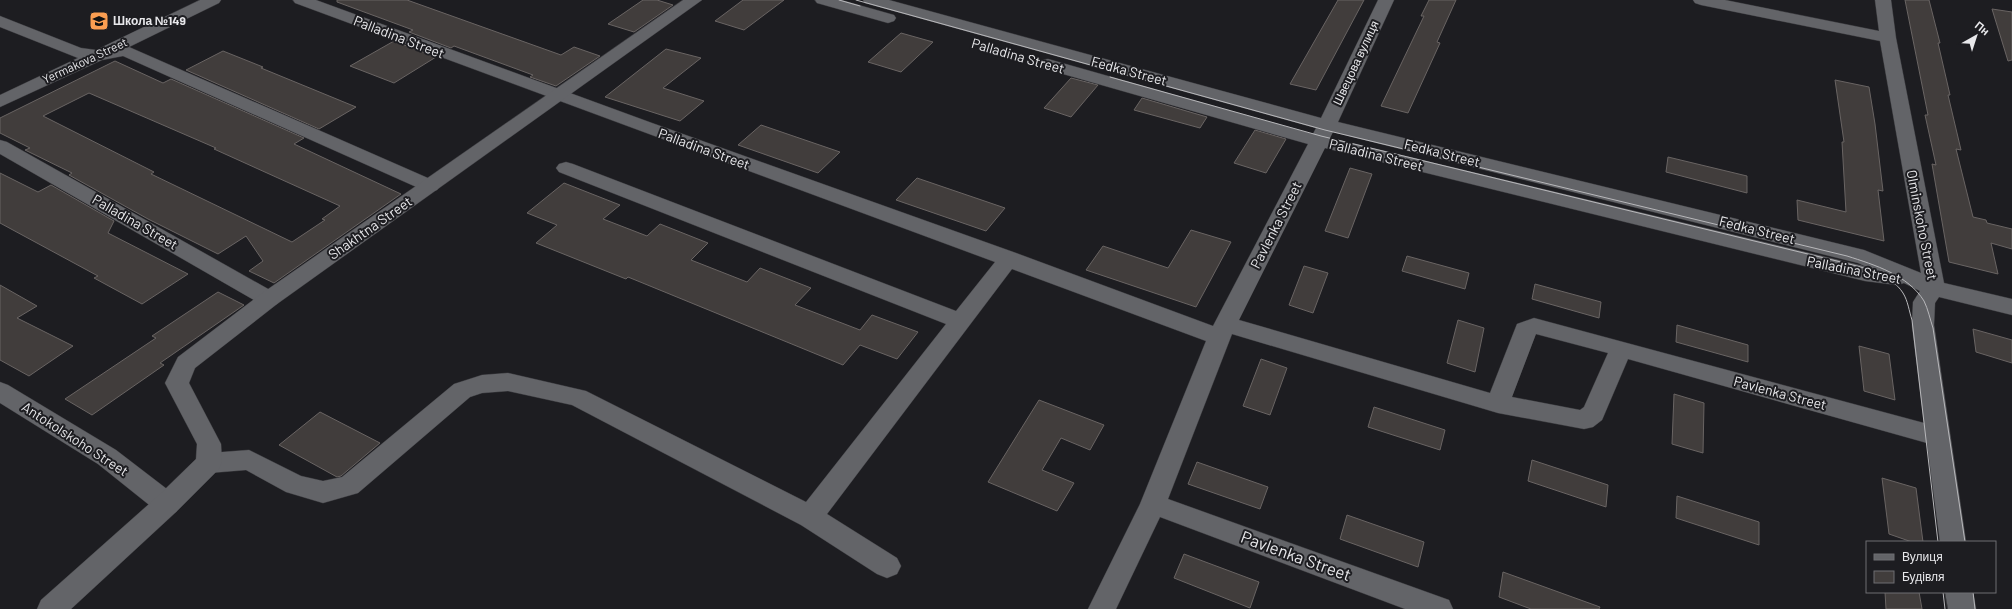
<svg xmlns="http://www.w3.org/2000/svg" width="2012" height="609" font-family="Barlow,sans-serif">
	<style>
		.building { fill: #413d3c; stroke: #696463; fill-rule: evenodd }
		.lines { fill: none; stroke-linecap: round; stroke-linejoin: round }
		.minor-casing { stroke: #38383c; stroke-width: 1 }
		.secondary-casing { stroke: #38383c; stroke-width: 1 }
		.minor { fill: #636468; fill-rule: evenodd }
		.secondary { fill: #636468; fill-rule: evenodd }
		.tram { stroke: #b8b8bb; stroke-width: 1 }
		.labels { text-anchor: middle; stroke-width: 4; stroke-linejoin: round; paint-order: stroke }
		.far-poi-label { font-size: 12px; font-weight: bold; fill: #e8e8eb; stroke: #1d1d21; text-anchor: start }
		.far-street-label { font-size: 12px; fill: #e8e8eb; stroke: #1d1d21 }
		.street-label { font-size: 14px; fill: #e8e8eb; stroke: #1d1d21 }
		.near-street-label { font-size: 17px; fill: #e8e8eb; stroke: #1d1d21 }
	</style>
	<rect width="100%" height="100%" fill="#1d1d21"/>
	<g class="building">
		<polygon points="337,0 407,0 561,55 574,47 600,56 556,86 530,77 533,75 454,46 451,48 409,32 413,30 337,2"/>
		<polygon points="643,0 657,0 673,5 634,32 608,24"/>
		<polygon points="743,0 784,0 744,30 715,21"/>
		<polygon points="1338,0 1364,0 1316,90 1290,84"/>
		<polygon points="1429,0 1456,0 1437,42 1440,43 1408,113 1381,106 1424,16 1421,16"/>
		<polygon points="1905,0 1929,0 1940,43 1938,43 1950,95 1948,95 1961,150 1956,149 1973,217 1986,220 1987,223 2012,229 2012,249 1991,243 1998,274 1949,262 1932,164 1936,165 1925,115 1928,115"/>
		<polygon points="1992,9 2012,12 2012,60 2008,61"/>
		<polygon points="901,33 933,42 901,72 868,62"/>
		<polygon points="394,41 436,57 394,83 350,66"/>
		<polygon points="666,49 701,58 663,88 704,101 680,121 605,97"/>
		<polygon points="223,51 263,67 261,68 356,107 319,129 186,70"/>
		<path d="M115,61L163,83L171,79L304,138L294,144L401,194L274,283L249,271L263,261L246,236L218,254L148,219L69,175L72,173L25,150L30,148L0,133V118ZM89,93L216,148L214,149L340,206L322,219L325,220L292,242L151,174L154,172L43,116Z"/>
		<polygon points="1071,78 1098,85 1071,117 1044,108"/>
		<polygon points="1835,80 1869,87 1875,124 1883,191 1878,190 1884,241 1798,220 1797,200 1846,212 1842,142 1844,142"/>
		<polygon points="1142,98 1207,117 1200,128 1134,110"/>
		<polygon points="761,125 840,152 818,173 738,145"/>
		<polygon points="1255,130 1286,139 1266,173 1234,163"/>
		<polygon points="1668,157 1747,176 1747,193 1666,172"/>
		<polygon points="1350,168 1372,174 1348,238 1325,231"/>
		<polygon points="0,173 38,192 51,185 114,221 108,233 188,274 142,304 94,278 98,276 0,223"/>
		<polygon points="917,178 1005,208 986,231 896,200"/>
		<polygon points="564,183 620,205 603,219 647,236 660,224 708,243 691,260 747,282 760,268 811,288 795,305 860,330 872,315 918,332 897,359 860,345 843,365 628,277 626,279 536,243 557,225 527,213"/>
		<polygon points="1191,230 1231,242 1196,307 1086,270 1103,246 1168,268"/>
		<polygon points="1407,256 1469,273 1465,289 1402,271"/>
		<polygon points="1304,266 1328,273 1313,313 1289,305"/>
		<polygon points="1535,284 1601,302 1599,318 1532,299"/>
		<polygon points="0,285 37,306 17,318 73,346 29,376 0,360"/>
		<polygon points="218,292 244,305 160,363 164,365 92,415 65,399 156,338 152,336"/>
		<polygon points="1458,320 1484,328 1475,372 1447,363"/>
		<polygon points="1677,325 1748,345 1748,362 1676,342"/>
		<polygon points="1973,329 2012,340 2012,363 1976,352"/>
		<polygon points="1859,346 1889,354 1895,400 1864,391"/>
		<polygon points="1261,359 1287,368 1270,415 1243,406"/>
		<polygon points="1674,394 1704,403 1703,453 1672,444"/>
		<polygon points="1039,400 1104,425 1090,450 1061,438 1042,470 1074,483 1057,511 988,482"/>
		<polygon points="1374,407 1445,430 1440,450 1368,427"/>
		<polygon points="320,412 380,443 341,476 337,477 279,445"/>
		<polygon points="1532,460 1608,485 1606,507 1528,481"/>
		<polygon points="1197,462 1268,487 1260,509 1188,484"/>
		<polygon points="1882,478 1916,488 1923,542 1912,542 1889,534"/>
		<polygon points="1677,496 1759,522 1759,545 1676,518"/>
		<polygon points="1347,515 1424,542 1418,567 1340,539"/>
		<polygon points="1184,554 1259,582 1250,608 1174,578"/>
		<polygon points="1503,572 1600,607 1599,609 1531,609 1499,597"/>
		<polygon points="1885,592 1919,592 1922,609 1886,609"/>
	</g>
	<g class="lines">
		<g class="minor-casing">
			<g id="minor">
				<polygon points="200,0 221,0 219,3 129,47 437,182 440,186 437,190 430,192 423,190 123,56 102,60 0,107 0,95 78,58 0,27 0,16 81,48 96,50"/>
				<path d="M293,0H316L652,123L1016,253L1213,326L1308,144L1042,68L1039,64L1042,60L1048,59L1313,134L1316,128L865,3L863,0H889L1321,118L1378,0H1394L1338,122L1864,250L1921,273L1880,41L1701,5L1695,3L1693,0H1725L1879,31L1875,0H1891L1896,38L1944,283L2012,299V315L1939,297L1935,303L1934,325L1966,542H1940L1927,443L1628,359L1602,420L1593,427L1584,429L1498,413L1232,334L1168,499L1449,600L1453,609H1405L1160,517L1116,609H1088L1140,504L1206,341L1012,269L827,514L897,558L901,566L897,574L887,578L877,574L801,525L572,405L508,391L482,393L470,397L358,493L323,503L286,492L246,470L209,473L200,470L196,463L200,456L209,453L249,450L301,476L323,481L342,477L454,384L482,375L508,373L586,391L806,502L946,324L559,172L556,168L559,164L566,162L573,164L956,311L995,262L295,3ZM1333,132L1858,263L1867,267L1330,138ZM1325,148L1865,281L1897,285L1904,283L1920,291L1913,302L1912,325L1924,423L1534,318L1517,324L1490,393L1239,320ZM1536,334L1608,353L1584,407L1580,410L1512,397Z"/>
				<polygon points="815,0 841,0 894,15 896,18 894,21 888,23 817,3"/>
				<polygon points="0,140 7,142 277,294 280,299 277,304 269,307 261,304 0,154"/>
				<polygon points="0,382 8,385 116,450 176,496 180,504 176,512 167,515 158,512 98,464 0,403"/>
				<polygon points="1945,592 1973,592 1976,609 1948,609"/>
			</g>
		</g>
		<g class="secondary-casing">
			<polygon id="secondary" points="683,0 702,0 277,304 195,368 189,383 221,444 222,463 218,470 176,512 71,609 37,609 41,600 158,496 196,459 197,444 165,383 178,357 261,294"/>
		</g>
		<use href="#minor" class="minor"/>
		<use href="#secondary" class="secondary"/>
		<g class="tram">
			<polyline points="839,0 860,6"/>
			<path d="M856,0L1325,130L1847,256C1875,265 1908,275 1924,301C1928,309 1930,319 1933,328L1965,542"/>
			<path d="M1110,77L1321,136L1845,263C1865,268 1891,274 1903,293C1908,301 1909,311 1912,320L1938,542"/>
			<polyline points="1943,592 1945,609"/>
			<polyline points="1973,592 1975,609"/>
		</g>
	</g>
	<defs>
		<g id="school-square" transform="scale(1)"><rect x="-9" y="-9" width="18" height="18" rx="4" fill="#fb9e51" stroke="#1d1d21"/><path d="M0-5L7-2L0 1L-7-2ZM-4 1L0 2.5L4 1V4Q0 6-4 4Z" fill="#111"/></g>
	</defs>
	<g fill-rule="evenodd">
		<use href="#school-square" x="99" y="21"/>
	</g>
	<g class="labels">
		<g class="far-poi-label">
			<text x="113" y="25">Школа №149</text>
		</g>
		<g class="far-street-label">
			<text transform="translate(85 61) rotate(-25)" y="4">Yermakova Street</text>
			<text transform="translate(1356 63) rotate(-65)" y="4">Швецова вулиця</text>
		</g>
		<g class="street-label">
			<text transform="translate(399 37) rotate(21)" y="5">Palladina Street</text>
			<text transform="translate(1018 56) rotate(16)" y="5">Palladina Street</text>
			<text transform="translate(1129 71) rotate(15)" y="5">Fedka Street</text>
			<text transform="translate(704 149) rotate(20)" y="5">Palladina Street</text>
			<text transform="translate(1442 153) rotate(14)" y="5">Fedka Street</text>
			<text transform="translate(1376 155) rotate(14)" y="5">Palladina Street</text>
			<text transform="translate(135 222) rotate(30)" y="5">Palladina Street</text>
			<text transform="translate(1276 225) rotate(-63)" y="5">Pavlenka Street</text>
			<text transform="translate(1922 225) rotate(79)" y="5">Olminskoho Street</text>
			<text transform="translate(370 228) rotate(-35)" y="5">Shakhtna Street</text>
			<text transform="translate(1757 230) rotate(14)" y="5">Fedka Street</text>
			<text transform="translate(1854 270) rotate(11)" y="5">Palladina Street</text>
			<text transform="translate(1780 393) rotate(15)" y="5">Pavlenka Street</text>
			<text transform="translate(75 439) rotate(33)" y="5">Antokolskoho Street</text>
		</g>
		<g class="near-street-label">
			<text transform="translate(1296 556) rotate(20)" y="6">Pavlenka Street</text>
		</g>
	</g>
	<rect x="1866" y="541" width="130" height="52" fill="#1d1d21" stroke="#6e6e72"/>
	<rect x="1874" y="554" width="20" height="6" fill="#636468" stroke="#6e6e72"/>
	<text x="1902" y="561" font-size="12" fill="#e8e8eb">Вулиця</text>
	<rect x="1874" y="571" width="20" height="12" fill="#413d3c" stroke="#6e6e72"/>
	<text x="1902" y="581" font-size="12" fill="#e8e8eb">Будівля</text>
	<g transform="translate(1976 36) rotate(39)" stroke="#1d1d21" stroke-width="3" paint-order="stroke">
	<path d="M0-3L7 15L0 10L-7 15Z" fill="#e8e8eb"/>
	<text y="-6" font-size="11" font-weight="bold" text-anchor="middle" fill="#e8e8eb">Пн</text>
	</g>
</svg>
